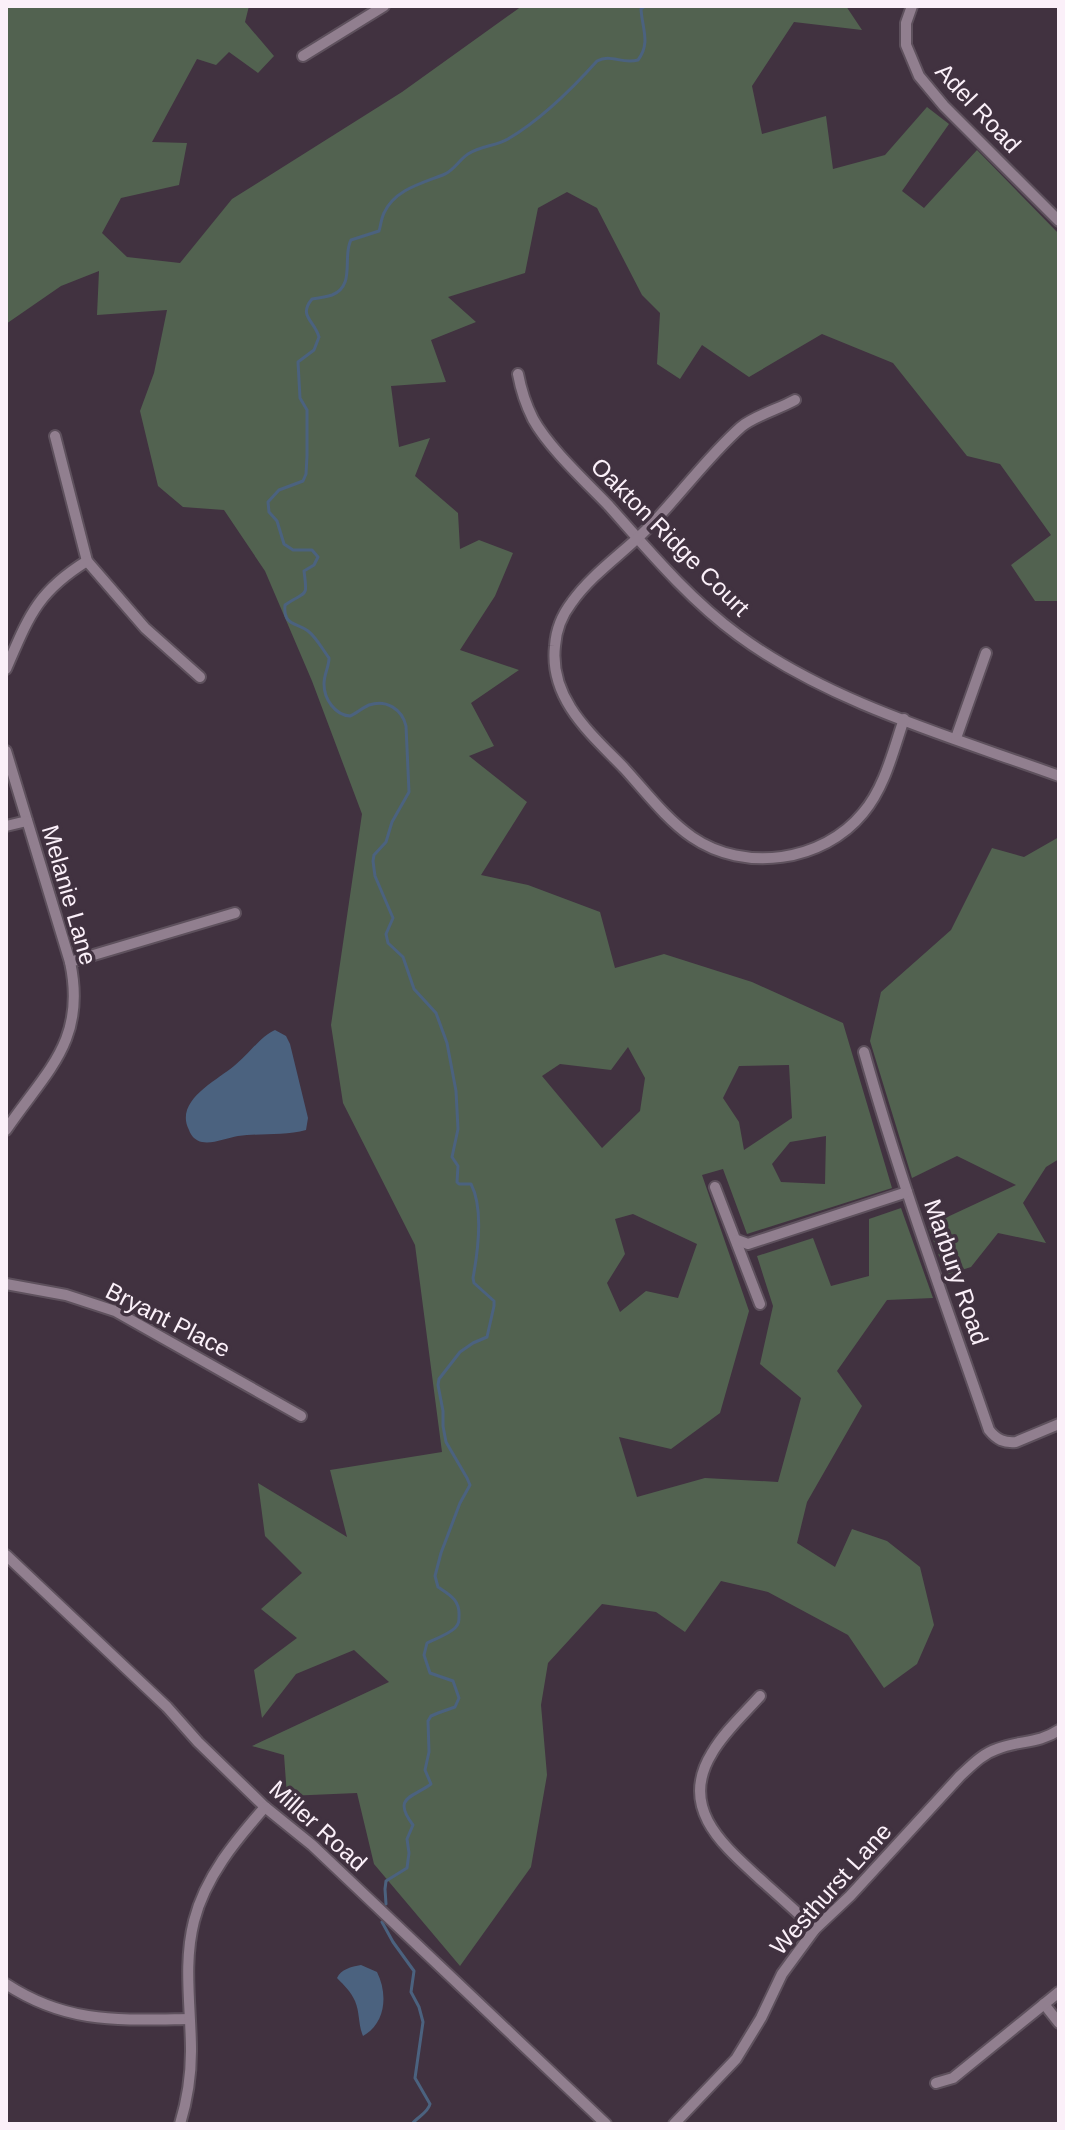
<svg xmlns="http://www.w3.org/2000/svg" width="1065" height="2130" font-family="Arial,sans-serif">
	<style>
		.green { fill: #526250; fill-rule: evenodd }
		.water { fill: #4b627f }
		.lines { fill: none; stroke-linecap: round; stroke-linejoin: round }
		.stream { stroke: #4b627f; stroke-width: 3 }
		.minor-casing { stroke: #5e515d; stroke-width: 14 }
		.minor { stroke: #917f8f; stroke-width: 10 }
		.labels { text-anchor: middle; stroke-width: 7; stroke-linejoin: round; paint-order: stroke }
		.street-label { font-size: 24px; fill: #fbf0f9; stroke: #413240 }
	</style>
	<rect width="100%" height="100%" fill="#413240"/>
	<g class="green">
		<path d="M6,6H249L245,22L274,56L258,73L229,52L216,65L197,59L152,142L187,143L179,185L121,198L102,233L127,257L180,263L232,199L402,92L522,6H846L862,30L794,22L752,86L762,134L826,116L833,169L885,155L927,107L949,124L902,191L924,208L977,150L1059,234V601H1035L1011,565L1051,535L1000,464L967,456L893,363L822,334L749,377L702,345L680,379L657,364L660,313L642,295L597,208L567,192L538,208L525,273L448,297L476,322L431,340L446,382L391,386L399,447L430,438L415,476L458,513L460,549L479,540L513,553L495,596L460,650L519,670L471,703L494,746L469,756L527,802L481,875L528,885L600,912L615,968L664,954L752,982L843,1023L892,1188L747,1234L723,1169L702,1175L749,1311L720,1413L671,1449L619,1437L637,1497L705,1478L778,1482L801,1398L760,1364L773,1306L757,1256L813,1238L831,1286L869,1276V1219L901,1208L933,1298L887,1300L837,1371L862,1406L807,1502L797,1543L835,1567L852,1529L887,1541L920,1567L934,1625L917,1664L884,1688L848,1635L768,1592L721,1581L685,1632L656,1612L602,1604L548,1663L541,1705L547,1775L531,1867L460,1966L374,1864L357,1793L287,1796L284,1755L252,1746L389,1682L354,1650L296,1674L262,1718L254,1670L297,1638L261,1609L302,1573L265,1536L258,1483L347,1537L330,1470L442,1452L415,1245L343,1103L331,1025L362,814L312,681L265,571L224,510L183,507L158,486L140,411L154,373L167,310L97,315L99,271L61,286L6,324ZM628,1047L645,1078L640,1111L602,1148L542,1076L560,1064L611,1070ZM789,1065L792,1118L744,1150L739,1122L723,1098L739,1066ZM826,1136L825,1184L781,1182L772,1164L790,1142ZM633,1214L697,1244L678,1298L646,1291L620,1312L607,1283L625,1254L615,1219Z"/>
		<polygon points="1059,837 1059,1159 1046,1167 1023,1203 1046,1243 998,1233 971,1267 946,1275 928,1226 1016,1185 957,1156 912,1178 870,1041 881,992 951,930 992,848 1024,857"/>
	</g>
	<g class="water">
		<path d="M275,1030L286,1036L290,1044L308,1118L306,1130C285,1136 260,1133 238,1136C227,1138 213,1144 202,1142C196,1141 191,1136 189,1130C174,1101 216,1081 234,1066C247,1056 262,1035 275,1030Z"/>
		<path d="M361,1965L377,1972C388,1994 386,2023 363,2036C358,2024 360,2013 355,2001C351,1992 344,1985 337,1978C341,1969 351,1967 361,1965Z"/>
	</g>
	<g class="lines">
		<g class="stream">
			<path d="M386,1904L385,1889L386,1881L407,1868L409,1853L407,1839L413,1825C392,1797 412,1798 431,1784L425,1770L429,1752L428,1721L431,1716L438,1713L455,1707L459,1698L453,1681L430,1673L424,1655L427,1643C435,1639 449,1634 455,1628C459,1624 459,1621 459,1616C460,1600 450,1595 438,1587L435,1576L441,1553L460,1503L470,1485L467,1478L446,1442L443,1426V1411L438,1385L439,1379L460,1352L473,1343L487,1337L494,1306V1301L474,1283L473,1278C478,1251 484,1209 471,1184H459L457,1182L458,1166L452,1157L458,1129L456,1091L447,1043L436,1013L414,989L403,957L388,943L386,934L393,918L375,876L373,861L374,855L386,842L392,822L409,792L406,726C402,709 386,699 369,705C362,708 357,713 350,716C335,715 324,699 324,684C324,674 329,667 329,658C323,650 316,637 308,631C296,622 283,626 285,605C306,590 308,600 304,571L314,565L318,557L312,550H293L284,544L277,521L269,512L268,502L279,490L303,481L306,474L307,456V410L300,398L298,362L314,350L319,337C314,320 298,316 312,299C319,298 326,297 332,295C356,286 342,256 351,240L379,231C381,225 381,219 384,213C395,189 423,183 445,174C455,169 459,160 468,154C480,146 496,146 508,139C542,119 571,90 597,61C611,53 622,65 638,60C651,43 642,28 641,9L645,6"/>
			<path d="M382,1922L393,1942L414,1971L411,1992L419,2007L423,2022L415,2078L430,2104C428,2113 417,2117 412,2124"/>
		</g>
		<g class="minor-casing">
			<g id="minor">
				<polyline points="912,6 906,23 906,45 919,76 944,106 1059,221"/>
				<polyline points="303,56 384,6"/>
				<path d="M518,374C521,390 526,405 533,419C549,448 586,482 609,506C649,551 689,599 738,635C830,703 952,737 1059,776"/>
				<path d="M795,400C779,409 754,416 741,427C706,458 679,497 646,530C622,554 592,574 572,602C562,615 556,630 555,646C549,699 591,734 624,768C645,791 666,819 692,837C744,873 823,862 863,813C885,787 893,751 904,719"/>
				<polyline points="55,436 87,561 145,628 200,677"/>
				<path d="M6,669C29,616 37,592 87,561"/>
				<polyline points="956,738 986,653"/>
				<path d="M6,751L70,962C87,1041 46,1071 6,1130"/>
				<polyline points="6,826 27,821"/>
				<polyline points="70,962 235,913"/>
				<path d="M864,1052C900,1180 946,1305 989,1430C997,1440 1004,1443 1016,1442L1059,1424"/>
				<polyline points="715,1187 760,1304"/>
				<polyline points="737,1240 748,1244 907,1192"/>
				<polyline points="6,1284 66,1295 115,1311 301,1416"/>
				<polyline points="6,1555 167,1707 198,1742 265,1807 312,1845 606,2124"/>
				<path d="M760,1696C744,1714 724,1732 712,1753C678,1808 723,1845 760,1879C779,1896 797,1912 815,1929"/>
				<path d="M6,1984C67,2024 119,2020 189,2019"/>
				<polyline points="1044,2004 1059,2023"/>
				<polyline points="936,2083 953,2078 1059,1992"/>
				<path d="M180,2124C187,2101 191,2075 191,2051C191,2008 183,1964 194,1921C205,1877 236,1840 265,1807"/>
				<path d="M674,2124L736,2059L761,2018L782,1974L815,1929L850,1896L960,1776C972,1765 982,1754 997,1749C1019,1740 1038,1744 1059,1730"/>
			</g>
		</g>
		<use href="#minor" class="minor"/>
	</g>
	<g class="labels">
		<g class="street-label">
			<text transform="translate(978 108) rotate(47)" y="8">Adel Road</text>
			<text transform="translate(670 537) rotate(45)" y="8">Oakton Ridge Court</text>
			<text transform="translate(69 895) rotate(74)" y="8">Melanie Lane</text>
			<text transform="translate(956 1272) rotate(71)" y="8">Marbury Road</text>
			<text transform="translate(168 1320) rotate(27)" y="8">Bryant Place</text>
			<text transform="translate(318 1826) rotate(42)" y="8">Miller Road</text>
			<text transform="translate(831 1889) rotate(-48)" y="8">Westhurst Lane</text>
		</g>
	</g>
	<rect width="1065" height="2130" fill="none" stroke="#fbf0f9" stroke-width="16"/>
</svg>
